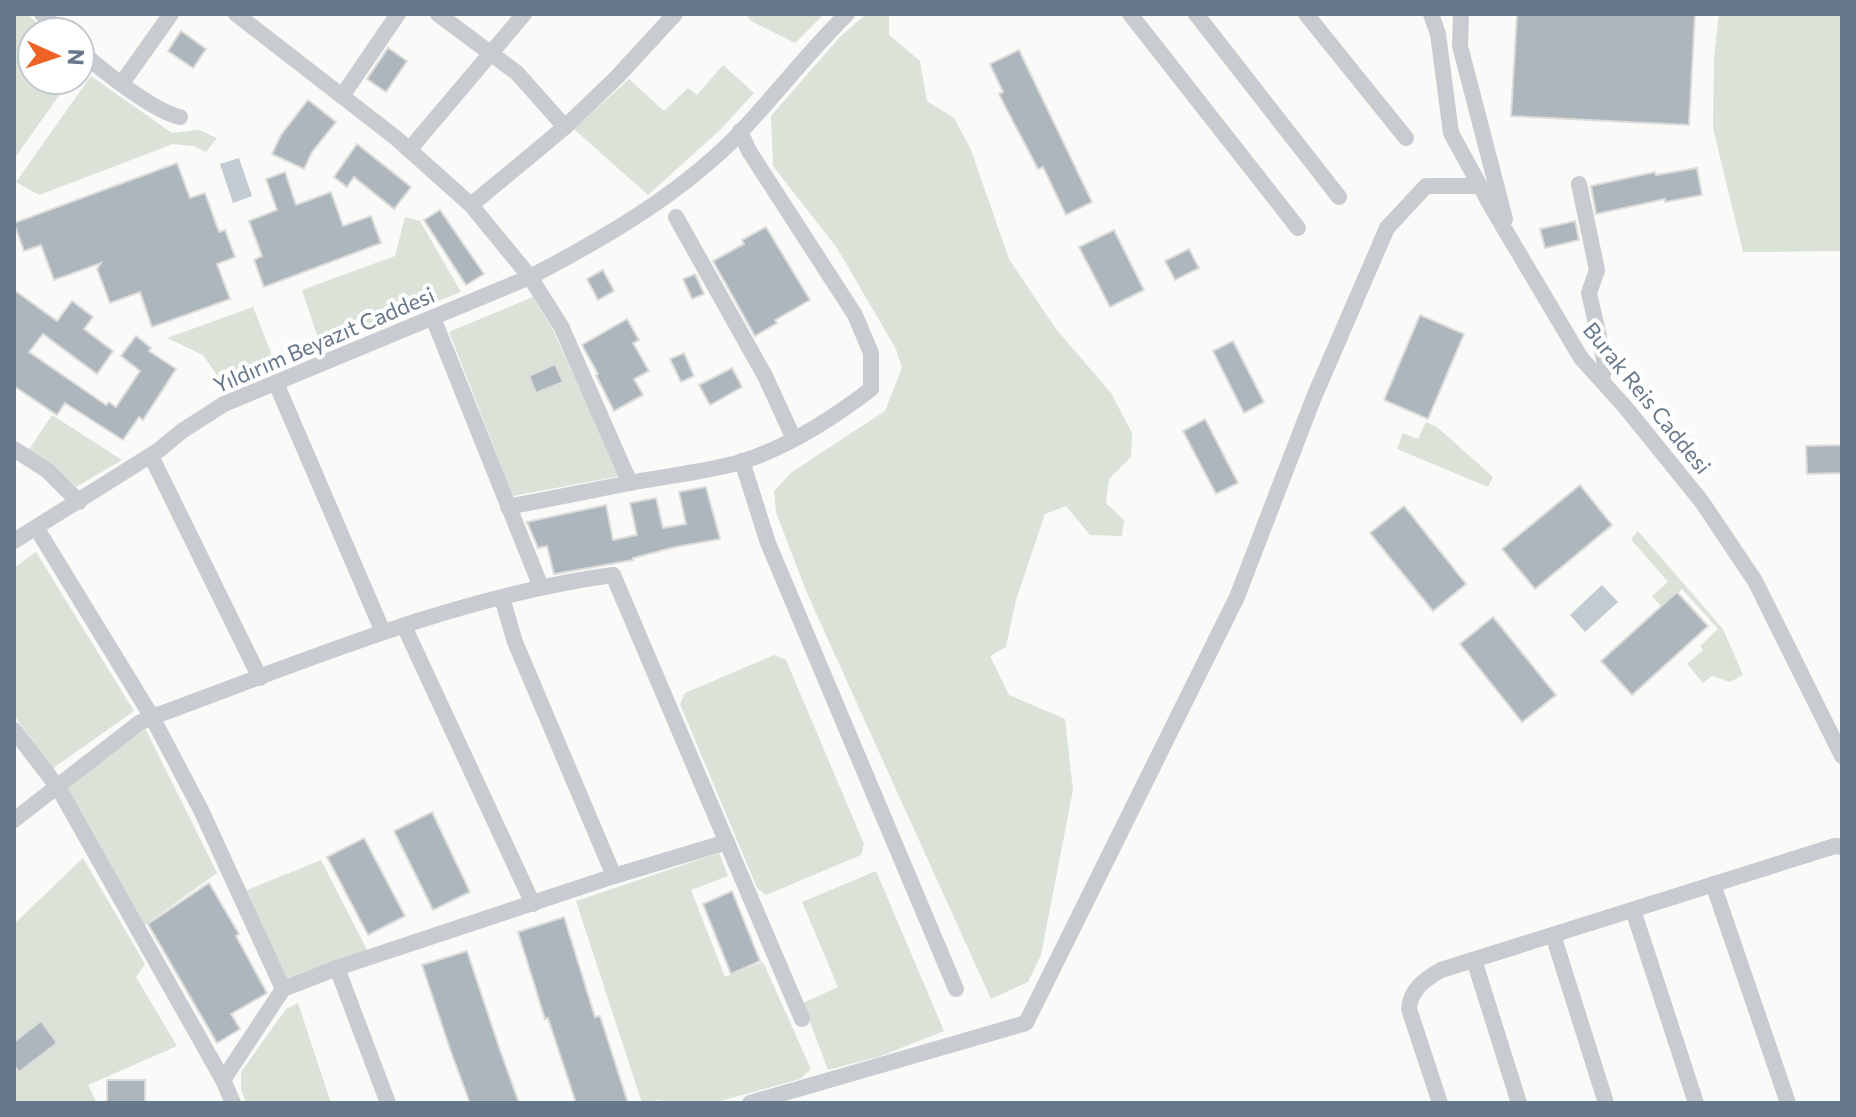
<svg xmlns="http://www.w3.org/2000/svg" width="1856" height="1117" font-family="Commissioner,sans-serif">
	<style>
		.green { fill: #dbe2d8 }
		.water { fill: #c2cbd1 }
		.building { fill: #aeb6bd; stroke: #dcdcda; stroke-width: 2 }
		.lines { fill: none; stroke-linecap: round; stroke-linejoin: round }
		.minor { stroke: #c8cbcf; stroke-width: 16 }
		.labels { text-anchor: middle; stroke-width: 8; stroke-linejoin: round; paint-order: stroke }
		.street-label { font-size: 22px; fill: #67788a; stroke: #fff }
	</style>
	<rect width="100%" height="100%" fill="#fafaf8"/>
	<g class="green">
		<polygon points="14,14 27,14 46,32 32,32 32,80 70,80 14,159"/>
		<polygon points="745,14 824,14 795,43 751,21"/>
		<polygon points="866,14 889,14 889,35 920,61 927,101 954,118 971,150 1009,259 1056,329 1111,393 1132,433 1131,457 1109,479 1106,503 1124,520 1122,536 1090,535 1066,506 1045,514 1016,600 1006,647 990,656 1009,695 1065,719 1073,790 1041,955 1028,982 991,999 806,591 776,512 774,491 792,472 885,411 902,368 896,349 837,248 773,166 771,116 839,38"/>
		<polygon points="1719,14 1842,14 1842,251 1743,252 1713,128 1714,57"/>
		<polygon points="723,65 754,93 720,130 648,195 574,129 629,79 664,111 688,88 697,95"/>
		<polygon points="91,76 172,133 199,130 217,138 206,152 194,146 173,144 39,195 16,182"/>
		<polygon points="405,217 420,221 461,292 321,347 302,290 395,256"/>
		<polygon points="533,297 552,328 620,476 513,496 449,332"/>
		<polygon points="253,307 276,366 225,387 203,355 167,338"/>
		<polygon points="52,415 122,460 76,487 51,465 28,451"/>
		<polygon points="1426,422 1437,427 1493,477 1488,487 1397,449 1403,433 1418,439"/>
		<polygon points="1638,531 1723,629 1743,675 1730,682 1712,676 1703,683 1687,664 1703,650 1700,646 1718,629 1682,589 1661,606 1652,596 1668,582 1631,539"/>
		<polygon points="36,552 134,711 52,769 14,715 14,568"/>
		<polygon points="774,655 786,660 864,844 861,855 766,895 757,888 680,704 685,693"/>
		<polygon points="145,728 217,873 145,925 66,787"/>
		<polygon points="719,853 728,876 691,890 725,977 763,962 811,1069 800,1079 713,1103 664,1103 660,1100 642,1103 576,901"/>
		<polygon points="83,858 145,964 136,977 177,1046 88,1085 97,1103 14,1103 14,924"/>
		<polygon points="321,860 367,950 285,979 247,890"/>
		<polygon points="876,871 944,1031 881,1056 828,1070 803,1003 838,987 802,902"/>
		<polygon points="298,1003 331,1103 246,1103 241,1089 241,1072 286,1009"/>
	</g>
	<g class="water">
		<polygon points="239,158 252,196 233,203 220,164"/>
		<polygon points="1602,585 1618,602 1585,632 1570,615"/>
	</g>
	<g class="building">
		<polygon points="1517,14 1695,14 1689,125 1511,116"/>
		<polygon points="181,31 206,49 193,68 168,51"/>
		<polygon points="388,48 407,61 386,92 367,79"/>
		<polygon points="1019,50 1092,202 1066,215 1043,167 1038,169 1005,106 999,94 1003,92 990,64"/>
		<polygon points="308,100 336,122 312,152 304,169 272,154 281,135"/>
		<polygon points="357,144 411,187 394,209 354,177 347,187 334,177"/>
		<polygon points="177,163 190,198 205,193 219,232 225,230 235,257 217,264 230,299 152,327 140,292 110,303 97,269 101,263 54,280 41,245 24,251 14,223"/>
		<polygon points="1697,168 1702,195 1665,202 1665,199 1596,214 1591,186 1655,172 1656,175"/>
		<polygon points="285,172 296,205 331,192 343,226 371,216 381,243 264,287 254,260 262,256 249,221 277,210 266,179"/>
		<polygon points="440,210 484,274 466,285 424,220"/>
		<polygon points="1575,221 1579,240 1545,248 1540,229"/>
		<polygon points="766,227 810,300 775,320 777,323 755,336 713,261 744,244 742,240"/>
		<polygon points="1114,230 1144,290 1110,307 1079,247"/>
		<polygon points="1189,249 1199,268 1175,280 1165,261"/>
		<polygon points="603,270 614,291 598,300 587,279"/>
		<polygon points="695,274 704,294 692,299 683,279"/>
		<polygon points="14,290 57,321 72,301 93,317 84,329 113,351 97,374 43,334 29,352 106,405 109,402 116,407 140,371 121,356 136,336 151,348 149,351 176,369 143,420 139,417 123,440 65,403 57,415 14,386"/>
		<polygon points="1420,315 1464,334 1428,419 1384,400"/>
		<polygon points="627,319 639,340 633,343 649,371 634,379 643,395 614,411 596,375 598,374 582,345"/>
		<polygon points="1233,341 1264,402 1244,413 1213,351"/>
		<polygon points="684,353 694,376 681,382 670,359"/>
		<polygon points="555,364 563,382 536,393 529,376"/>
		<polygon points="732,368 742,387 710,405 699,385"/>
		<polygon points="1205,419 1238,483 1216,494 1183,431"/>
		<polygon points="1842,445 1842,473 1807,474 1806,446"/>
		<polygon points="1580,485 1612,525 1535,589 1502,549"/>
		<polygon points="706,487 720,539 675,547 633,558 633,560 554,574 547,546 538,548 527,522 606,505 613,540 637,535 630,503 656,498 663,528 686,524 679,492"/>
		<polygon points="1404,506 1466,584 1433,611 1370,533"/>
		<polygon points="1677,592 1708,626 1632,695 1601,661"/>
		<polygon points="1493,617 1556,695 1522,722 1460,644"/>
		<polygon points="432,812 470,892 433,910 394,831"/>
		<polygon points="364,838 405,916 368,935 327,857"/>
		<polygon points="209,883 239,934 236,936 267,993 231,1014 240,1029 217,1043 148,924"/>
		<polygon points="732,891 760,961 731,974 703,904"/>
		<polygon points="564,917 595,1017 600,1016 628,1103 576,1103 548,1018 545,1019 518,932"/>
		<polygon points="467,951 500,1050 519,1103 470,1103 451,1052 422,965"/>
		<polygon points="41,1021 57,1043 19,1072 14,1065 14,1042"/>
		<rect x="107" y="1080" width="38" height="23"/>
	</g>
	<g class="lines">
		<g class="minor">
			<polyline points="42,14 61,32"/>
			<polyline points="236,14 396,138 471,205 530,277 561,326 630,483 508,507"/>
			<polyline points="438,14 517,73 565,127"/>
			<polyline points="1130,14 1298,228"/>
			<polyline points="1196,14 1339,197"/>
			<polyline points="1306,14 1406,138"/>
			<polyline points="1431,14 1438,34 1451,133 1492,208 1581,358 1626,408 1702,502 1755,581 1842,756"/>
			<polyline points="1461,14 1460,46 1505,219"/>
			<path d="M80,50C101,70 153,111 180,117"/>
			<polyline points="122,83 171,14"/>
			<polyline points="342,96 398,14"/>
			<polyline points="409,150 524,14"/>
			<polyline points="1579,184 1597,270 1589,293 1605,363 1602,381"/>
			<polyline points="471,205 565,127 617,77 675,14"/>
			<polyline points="676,217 765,376 794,439"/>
			<polyline points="433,318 541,587"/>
			<polyline points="276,383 383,632"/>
			<polyline points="14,449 48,471 79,502"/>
			<polyline points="151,456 260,678"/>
			<polyline points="742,461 768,543 956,989"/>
			<path d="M630,483C667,476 705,472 741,462C788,447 832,419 871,389V353L855,315L749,151L740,131"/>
			<polyline points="37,529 152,717 201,810 283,989"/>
			<path d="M14,541L159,450L182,431L224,404L530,277C601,240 674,198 732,141C772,100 806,54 847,14"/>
			<polyline points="502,598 515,642 614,876"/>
			<polyline points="404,626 533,904"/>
			<polyline points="14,730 59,789 223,1080 233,1103"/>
			<path d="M14,820L139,723L152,717C300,663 456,596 613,575L802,1019"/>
			<polyline points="1713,884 1788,1103"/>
			<polyline points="1633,910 1696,1103"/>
			<polyline points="1553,935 1606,1103"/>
			<polyline points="1474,960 1519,1103"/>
			<polyline points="337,968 388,1103"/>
			<polyline points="223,1080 283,989 337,968 614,876 727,842"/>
			<polyline points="750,1103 1026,1023 1237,597 1314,397 1387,228 1426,186 1480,186"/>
			<path d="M1440,1103L1409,1009C1410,990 1425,979 1441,970L1835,846L1842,847"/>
		</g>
	</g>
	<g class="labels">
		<g class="street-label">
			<text transform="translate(324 340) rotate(-23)" y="8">Yıldırım Beyazıt Caddesi</text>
			<text transform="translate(1647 398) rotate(51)" y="8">Burak Reis Caddesi</text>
		</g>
	</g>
	<rect width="1856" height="1117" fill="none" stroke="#67788a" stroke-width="32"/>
	<g transform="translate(56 56) rotate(93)"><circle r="38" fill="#ffffff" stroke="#c2c9d0" stroke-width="2"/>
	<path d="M0-6L14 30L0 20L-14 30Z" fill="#ed6225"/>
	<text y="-12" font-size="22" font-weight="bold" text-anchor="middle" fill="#67788a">N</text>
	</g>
</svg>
